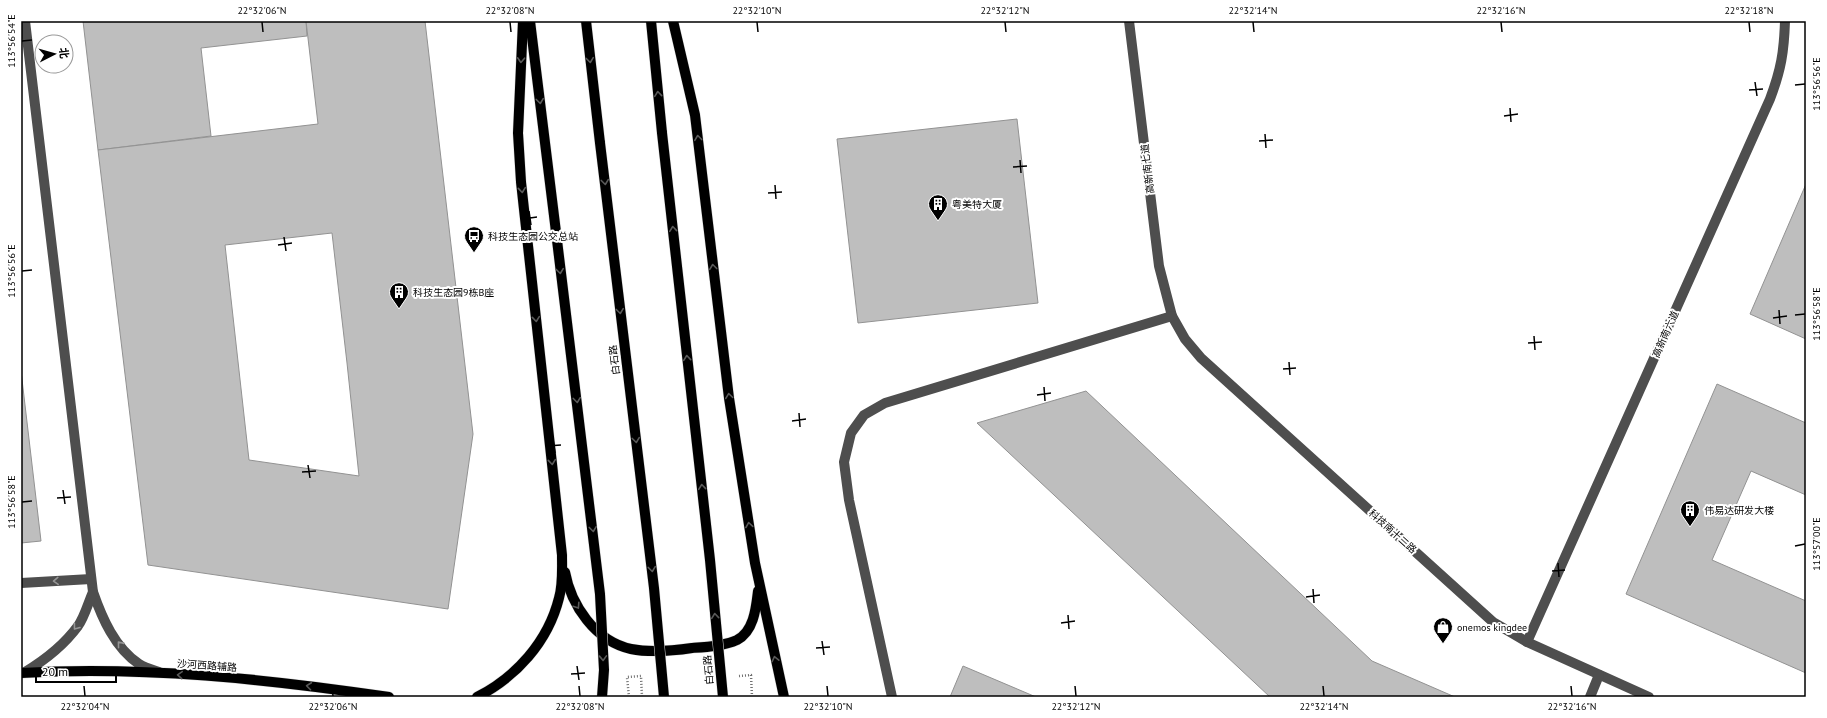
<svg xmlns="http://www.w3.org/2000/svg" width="1827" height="718" font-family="'PT Sans','Noto Sans SC',sans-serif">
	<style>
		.building { fill: #bebebe; stroke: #929292; fill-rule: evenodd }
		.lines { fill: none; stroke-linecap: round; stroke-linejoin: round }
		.major-casing { stroke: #dbdbdb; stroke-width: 11 }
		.path { stroke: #707070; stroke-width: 2.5; stroke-dasharray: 1 2; stroke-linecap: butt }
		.minor { stroke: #4e4e4e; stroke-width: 10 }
		.major { stroke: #000; stroke-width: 10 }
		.major-bridge-casing { stroke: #dbdbdb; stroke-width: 11; stroke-linecap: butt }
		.major-bridge { stroke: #000; stroke-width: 10 }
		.oneway { stroke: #595959 }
		.oneway2 { stroke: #959595 }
		.ticks { fill: none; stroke: #000; stroke-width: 1.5 }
		.labels { text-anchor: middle; stroke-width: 4; stroke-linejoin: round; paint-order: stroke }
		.street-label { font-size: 10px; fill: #000; stroke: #fff }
		.poi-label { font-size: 10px; fill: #000; stroke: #fff; text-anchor: start }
		.neatline { fill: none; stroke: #000; stroke-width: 1.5 }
		.ticks-label { font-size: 10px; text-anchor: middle; fill: #000 }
	</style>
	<rect width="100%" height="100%" fill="#fff"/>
	<g class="building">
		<polygon points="83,21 306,21 307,36 201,48 211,136 98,150"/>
		<path d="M306,21H425L473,434L448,609L148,565L98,150L318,124ZM332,233L347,363L359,476L249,460L225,245Z"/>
		<polygon points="1017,119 1038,303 858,323 837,139"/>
		<polygon points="1806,184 1806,339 1750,314"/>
		<polygon points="21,371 41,541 21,543"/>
		<polygon points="1717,384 1806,423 1806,495 1751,471 1712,560 1806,601 1806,673 1626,594"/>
		<polygon points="1086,391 1372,661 1455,697 1270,697 977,423"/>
		<polygon points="963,666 1036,697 950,697"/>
	</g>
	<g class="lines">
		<g class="major-casing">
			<g id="major">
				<polyline points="530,21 556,232"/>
				<polyline points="586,21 600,143"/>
				<polyline points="651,21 662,133"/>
				<polyline points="673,21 695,115 729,398 755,563 784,697"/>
				<path d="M565,572C571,605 595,641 631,649C651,653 672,651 692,648C706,647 724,646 737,640C754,631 756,608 758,591"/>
				<path d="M21,673C143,666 268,679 389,697"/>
				<path d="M477,697C516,677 548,642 559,598C563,585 562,569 562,555L521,182L518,133L523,21"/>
			</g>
		</g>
		<g class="path">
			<polyline points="739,676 751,675 752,697"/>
			<polyline points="629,697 627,677 641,676 642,697"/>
		</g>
		<g class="minor">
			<path d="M25,21L93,592C102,618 115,648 139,664C145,668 153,670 159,672"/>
			<polyline points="1129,21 1159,266 1172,316 1185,339 1201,358 1493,622 1527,642 1649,697"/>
			<polyline points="21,583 91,579"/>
			<path d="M1527,642L1770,99C1781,70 1784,52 1785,21"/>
			<path d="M25,672C45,660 64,645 78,626C85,616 88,603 93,592"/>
			<polyline points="892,697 849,500 844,462 851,433 864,415 885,403 1172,316"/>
			<polyline points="1590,697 1599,675"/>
		</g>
		<use href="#major" class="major"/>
		<g class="major-bridge-casing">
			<g id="major-bridge">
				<polyline points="662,133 710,560 723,697"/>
				<polyline points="600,143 654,588 664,697"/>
				<polyline points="556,232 600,594 604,670 602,697"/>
			</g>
		</g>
		<use href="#major-bridge" class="major-bridge"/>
	</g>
	<defs><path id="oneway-chevron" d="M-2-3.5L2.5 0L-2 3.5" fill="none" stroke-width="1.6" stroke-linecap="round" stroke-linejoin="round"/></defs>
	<g class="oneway">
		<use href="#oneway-chevron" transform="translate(521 60) rotate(93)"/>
		<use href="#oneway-chevron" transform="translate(590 60) rotate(83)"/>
		<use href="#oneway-chevron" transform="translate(658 94) rotate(-96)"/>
		<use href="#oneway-chevron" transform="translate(540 101) rotate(83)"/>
		<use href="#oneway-chevron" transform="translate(698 138) rotate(-97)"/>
		<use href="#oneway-chevron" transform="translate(605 182) rotate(83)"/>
		<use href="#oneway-chevron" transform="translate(522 190) rotate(84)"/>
		<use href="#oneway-chevron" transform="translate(673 229) rotate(-96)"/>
		<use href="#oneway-chevron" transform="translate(713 267) rotate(-97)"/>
		<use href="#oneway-chevron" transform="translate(560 271) rotate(83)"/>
		<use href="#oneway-chevron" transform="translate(620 311) rotate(83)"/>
		<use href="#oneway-chevron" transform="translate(536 319) rotate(84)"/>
		<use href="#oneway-chevron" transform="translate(687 358) rotate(-96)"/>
		<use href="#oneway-chevron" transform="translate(729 396) rotate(-98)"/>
		<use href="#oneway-chevron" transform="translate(577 400) rotate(83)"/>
		<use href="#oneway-chevron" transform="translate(636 440) rotate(83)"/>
		<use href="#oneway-chevron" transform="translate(552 462) rotate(84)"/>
		<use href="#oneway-chevron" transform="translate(702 487) rotate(-96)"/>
		<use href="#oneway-chevron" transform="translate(749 525) rotate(-99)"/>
		<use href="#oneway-chevron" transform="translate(593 529) rotate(83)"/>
		<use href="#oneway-chevron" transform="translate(652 569) rotate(83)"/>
		<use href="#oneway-chevron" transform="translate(577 606) rotate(57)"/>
		<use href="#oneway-chevron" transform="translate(715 616) rotate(-96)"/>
		<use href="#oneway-chevron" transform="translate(603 658) rotate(88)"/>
		<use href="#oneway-chevron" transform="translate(775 659) rotate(-103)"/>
		<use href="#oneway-chevron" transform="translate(180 675) rotate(-176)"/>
		<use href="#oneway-chevron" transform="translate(309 686) rotate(-173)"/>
	</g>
	<g class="oneway2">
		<use href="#oneway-chevron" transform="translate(56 581) rotate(177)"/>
		<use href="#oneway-chevron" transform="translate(76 627) rotate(127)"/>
		<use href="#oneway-chevron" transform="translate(120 644) rotate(-129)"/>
	</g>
	<path class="ticks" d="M262,22L263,32M510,22L511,32M757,22L758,32M1005,22L1006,32M1253,22L1254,32M1501,22L1502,32M1749,22L1750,32M22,41L32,40M1755,82L1757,96M1795,85L1805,84M1749,90L1763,89M1510,108L1511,122M1504,116L1518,114M1265,134L1266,148M1259,141L1273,140M1020,160L1021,173M1013,167L1027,166M775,185L776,199M768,193L782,192M529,211L531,225M523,219L537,217M284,237L286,251M278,245L292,243M22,271L32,270M1779,310L1780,324M1795,315L1805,314M1773,318L1787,316M1534,336L1535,350M1528,343L1542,342M1289,362L1290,375M1283,369L1296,368M1044,387L1045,401M1037,395L1051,393M799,413L800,427M792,421L806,419M553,439L555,453M547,446L561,445M308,465L310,478M302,472L316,471M63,490L65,504M57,498L71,497M22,502L32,501M1795,546L1805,544M1558,563L1559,577M1552,571L1565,570M1313,589L1314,603M1306,597L1320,595M1068,615L1069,629M1061,623L1075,621M822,641L824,655M816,648L830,647M577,666L579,680M571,674L585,673M84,686L85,696M332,686L333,696M579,686L580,696M827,686L828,696M1075,686L1076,696M1323,686L1324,696M1571,686L1572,696"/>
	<defs>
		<g id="building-pin" transform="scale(1)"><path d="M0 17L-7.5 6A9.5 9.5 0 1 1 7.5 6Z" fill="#000" stroke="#fff"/><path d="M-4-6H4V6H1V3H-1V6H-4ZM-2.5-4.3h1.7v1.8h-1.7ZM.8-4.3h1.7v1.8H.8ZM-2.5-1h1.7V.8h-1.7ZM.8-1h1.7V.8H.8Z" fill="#fff"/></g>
		<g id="bus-pin" transform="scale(1)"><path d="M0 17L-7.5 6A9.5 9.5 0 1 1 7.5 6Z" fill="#000" stroke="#fff"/><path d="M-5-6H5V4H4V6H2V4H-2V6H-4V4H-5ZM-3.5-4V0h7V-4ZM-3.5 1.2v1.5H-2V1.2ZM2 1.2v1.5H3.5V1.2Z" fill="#fff"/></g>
		<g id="shop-pin" transform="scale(1)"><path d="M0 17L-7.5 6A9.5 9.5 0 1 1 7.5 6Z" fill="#000" stroke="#fff"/><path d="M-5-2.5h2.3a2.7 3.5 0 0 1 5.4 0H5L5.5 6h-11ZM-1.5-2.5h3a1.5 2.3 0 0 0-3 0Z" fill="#fff"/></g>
	</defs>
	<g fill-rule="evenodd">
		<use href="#building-pin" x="938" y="204"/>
		<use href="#bus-pin" x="474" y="236"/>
		<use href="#building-pin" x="399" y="292"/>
		<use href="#building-pin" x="1690" y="510"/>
		<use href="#shop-pin" x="1443" y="627"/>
	</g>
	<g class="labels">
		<g class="street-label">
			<text transform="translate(1147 169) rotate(-97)" y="4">高新南七道</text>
			<text transform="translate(1665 334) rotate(-66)" y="4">高新南六道</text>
			<text transform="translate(614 360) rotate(-97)" y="4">白石路</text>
			<text transform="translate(1393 531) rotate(42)" y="4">科技南十二路</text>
			<text transform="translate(207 665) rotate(4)" y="4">沙河西路辅路</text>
			<text transform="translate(708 670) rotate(-95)" y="4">白石路</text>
		</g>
		<g class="poi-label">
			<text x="952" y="208">粤美特大厦</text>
			<text x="488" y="240">科技生态园公交总站</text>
			<text x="413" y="296">科技生态园9栋B座</text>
			<text x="1704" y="514">伟易达研发大楼</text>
			<text x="1457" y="631">onemos kingdee</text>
		</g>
	</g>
	<rect width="1827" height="718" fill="none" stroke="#ffffff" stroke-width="44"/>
	<g transform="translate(54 54) rotate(84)"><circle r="19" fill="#ffffff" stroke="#999999"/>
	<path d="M0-3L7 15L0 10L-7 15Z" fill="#000000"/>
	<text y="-6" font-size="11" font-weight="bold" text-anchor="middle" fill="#000000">北</text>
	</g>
	<path d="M36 676v6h80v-6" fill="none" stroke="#000000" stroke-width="2"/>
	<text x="42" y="676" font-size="12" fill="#000000" stroke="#ffffff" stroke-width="3" paint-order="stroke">20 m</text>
	<rect x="22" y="22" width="1783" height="674" class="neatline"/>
	<g class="ticks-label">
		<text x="262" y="14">22°32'06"N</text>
		<text x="510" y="14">22°32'08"N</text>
		<text x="757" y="14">22°32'10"N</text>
		<text x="1005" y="14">22°32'12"N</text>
		<text x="1253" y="14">22°32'14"N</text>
		<text x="1501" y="14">22°32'16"N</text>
		<text x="1749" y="14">22°32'18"N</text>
		<text transform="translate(11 41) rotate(-90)" y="4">113°56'54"E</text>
		<text transform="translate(1816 84) rotate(-90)" y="4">113°56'56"E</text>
		<text transform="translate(11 271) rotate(-90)" y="4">113°56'56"E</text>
		<text transform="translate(1816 314) rotate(-90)" y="4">113°56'58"E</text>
		<text transform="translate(11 502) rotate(-90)" y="4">113°56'58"E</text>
		<text transform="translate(1816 544) rotate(-90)" y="4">113°57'00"E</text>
		<text x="85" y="710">22°32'04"N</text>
		<text x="333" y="710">22°32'06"N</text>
		<text x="580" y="710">22°32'08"N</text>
		<text x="828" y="710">22°32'10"N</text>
		<text x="1076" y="710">22°32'12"N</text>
		<text x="1324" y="710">22°32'14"N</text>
		<text x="1572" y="710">22°32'16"N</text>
	</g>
</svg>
